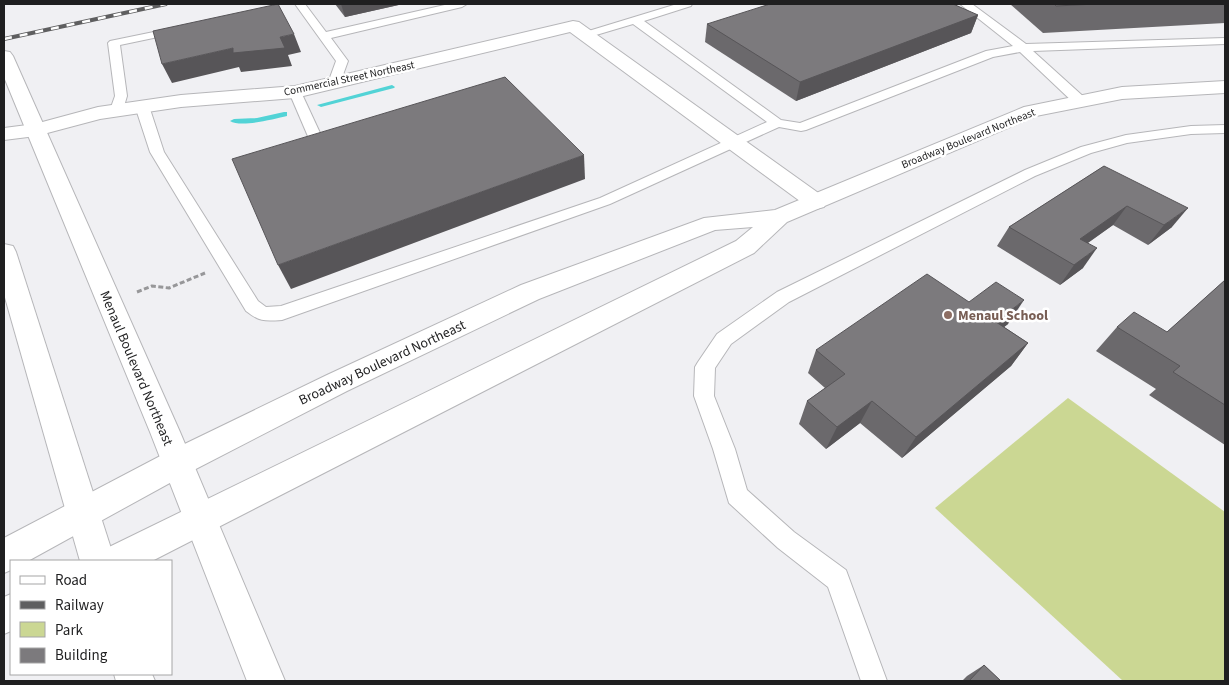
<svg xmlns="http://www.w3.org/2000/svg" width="1229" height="685" font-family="'Source Sans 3',sans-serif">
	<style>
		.green { fill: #cbd793 }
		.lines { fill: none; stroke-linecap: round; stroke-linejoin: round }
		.stream { fill: #52d3d6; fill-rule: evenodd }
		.lane-casing { stroke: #b6b6b9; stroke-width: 2 }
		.street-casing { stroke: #b6b6b9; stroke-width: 2 }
		.secondary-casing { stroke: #b6b6b9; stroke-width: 2 }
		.primary-casing { stroke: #b6b6b9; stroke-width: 2 }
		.path { stroke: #979799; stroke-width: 3; stroke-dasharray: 5 2.5; stroke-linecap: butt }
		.lane { fill: #fff; fill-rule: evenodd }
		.street { fill: #fff; fill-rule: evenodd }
		.secondary { fill: #fff; fill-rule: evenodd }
		.primary { fill: #fff; fill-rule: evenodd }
		.rail-casing { stroke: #5f5f60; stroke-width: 4 }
		.rail { stroke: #fff; stroke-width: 2.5; stroke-dasharray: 8; stroke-linecap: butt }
		.wall { fill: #6b696c }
		.shaded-wall { fill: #575558 }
		.building { fill: #7c7a7d; stroke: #575558 }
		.education-dot { fill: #8d6e63; stroke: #fff; stroke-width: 2 }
		.labels { text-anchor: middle; stroke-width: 5; stroke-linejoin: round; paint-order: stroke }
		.far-street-label { font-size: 11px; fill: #1f1f20; stroke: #fff }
		.education-label { font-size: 14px; font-weight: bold; fill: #785e54; stroke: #fff; text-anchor: start }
		.street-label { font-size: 14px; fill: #1f1f20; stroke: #fff }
	</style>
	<rect width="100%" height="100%" fill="#f0f0f3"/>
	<polygon class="green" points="1068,398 1225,512 1225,681 1123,681 935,508"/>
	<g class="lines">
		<g class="stream">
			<polygon points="392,85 395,87 394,88 321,107 317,105"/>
			<path d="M284,112H287V116C273,119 241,128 230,121L234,119L257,118Z"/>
		</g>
		<g class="lane-casing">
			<g id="lane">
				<polygon points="295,4 305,4 326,32 449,4 467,4 462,7 331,38 348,61 340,83 334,87 328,83 336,61"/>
				<path d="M677,4H692L691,6L644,21L781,120L800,123L986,51L1013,46L960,4H972L1026,44L1225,38V44L1033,51L1085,98L1087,101L1085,104H1075L1020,52L993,57L806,130L801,131L779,127L610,204L282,320C265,321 260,322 246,311L150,152L135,106L142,102L149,106L164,152L258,301L266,307L281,306L600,198L767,122L633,24L586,38L580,35L582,33Z"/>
				<polygon points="178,27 182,28 184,30 182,32 120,45 127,96 122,113 112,113 110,110 115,96 108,43 110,41"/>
				<polygon points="295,88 301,92 327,148 325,151 315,151 313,148 289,92"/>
				<polygon points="1225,125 1225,133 1191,134 1127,143 1091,153 1035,176 789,302 731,344 715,368 714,396 735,449 747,490 794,532 846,570 887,681 861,681 828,587 778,548 729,503 713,449 694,396 695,367 698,362 717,334 777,292 1025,170 1081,147 1126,135 1191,126"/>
			</g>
		</g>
		<g class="street-casing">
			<polygon id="street" points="573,21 579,22 824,197 827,202 824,207 816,209 808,207 570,32 295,98 181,107 100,119 36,136 4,140 4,128 35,124 98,107 181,95 295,86"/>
		</g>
		<g class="secondary-casing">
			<g id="secondary">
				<polygon points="4,51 10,52 13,56 180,432 285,681 247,681 150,432 4,77"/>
				<polygon points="4,244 13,246 16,252 115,561 80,561 4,294"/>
				<polygon points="114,674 152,674 155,681 116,681"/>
			</g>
		</g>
		<g class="primary-casing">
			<g id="primary">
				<polygon points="1225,81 1225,93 1122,99 1036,116 787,222 754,253 152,561 100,561 105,549 736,241 753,227 715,230 539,299 347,391 188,473 28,561 11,561 11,570 4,573 4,538 166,453 327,375 521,285 704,218 775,210 1024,107 1122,87"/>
				<polygon points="11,594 11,631 4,634 4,597"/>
			</g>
		</g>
		<polyline class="path" points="137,292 152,286 169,288 205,273"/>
		<use href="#lane" class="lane"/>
		<use href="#street" class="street"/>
		<use href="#secondary" class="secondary"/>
		<use href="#primary" class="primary"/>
		<g class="rail-casing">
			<polyline id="rail" points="4,39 166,4"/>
		</g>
		<use href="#rail" class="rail"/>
	</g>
	<g class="wall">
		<polygon points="335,4 403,4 345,17"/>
		<polygon points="1010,4 1225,4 1225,23 1043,33"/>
		<polygon points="978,15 971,33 796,101 705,42 707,24"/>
		<polygon points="1104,166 1172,227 1148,245 1113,225 1088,243 1083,268 1060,285 997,246 1009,227"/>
		<polygon points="1225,280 1225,445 1149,395 1156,389 1096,351 1117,327 1167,332"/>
		<polygon points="969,302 1008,324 1004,327 1028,343 1011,366 902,458 860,423 826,449 799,424 807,401 825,388 808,373 816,350"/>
		<polygon points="984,665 1001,681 962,681 967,676"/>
	</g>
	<g class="shaded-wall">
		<polygon points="341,4 403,4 345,17"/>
		<polygon points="978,15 971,33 796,101 800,82"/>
		<polygon points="294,34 301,52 288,55 292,66 241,72 239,67 172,83 162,64"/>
		<polygon points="584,155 585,179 291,289 278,265"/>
		<polygon points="1127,206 1113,225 1066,258 1080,239"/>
		<polygon points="1188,208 1172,227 1148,245 1164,225"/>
		<polygon points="1097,248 1083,268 1060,285 1074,265"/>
		<polygon points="1024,300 1008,324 981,345 996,322"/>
		<polygon points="1028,343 1011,366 902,458 916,437"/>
		<polygon points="872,401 860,423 826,449 837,427"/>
	</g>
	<g class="building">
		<polygon points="278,4 294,34 280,37 285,48 233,53 233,48 162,64 153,31"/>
		<polygon points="770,4 953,4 978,15 800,82 707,24"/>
		<polygon points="1054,4 1096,4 1056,6"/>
		<polygon points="505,77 584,155 278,265 232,159"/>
		<polygon points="1104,166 1188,208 1164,225 1127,206 1080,239 1097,248 1074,265 1009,227"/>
		<polygon points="927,274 969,302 996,282 1024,300 996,322 1028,343 916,437 872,401 837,427 807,401 845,374 816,350"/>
		<polygon points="1225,280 1225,405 1173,372 1180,366 1117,327 1134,312 1167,332"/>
		<polygon points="984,665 1001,681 969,681"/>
	</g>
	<circle class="education-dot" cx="948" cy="315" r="5"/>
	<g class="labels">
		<g class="far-street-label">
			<text transform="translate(349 78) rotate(-12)" y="4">Commercial Street Northeast</text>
			<text transform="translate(968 138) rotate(-22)" y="4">Broadway Boulevard Northeast</text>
		</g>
		<g class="education-label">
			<text x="958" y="320">Menaul School</text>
		</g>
		<g class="street-label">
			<text transform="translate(382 362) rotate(-25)" y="5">Broadway Boulevard Northeast</text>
			<text transform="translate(137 368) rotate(67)" y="5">Menaul Boulevard Northeast</text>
		</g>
	</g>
	<rect width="1229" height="685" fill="none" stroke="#1f1f20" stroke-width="10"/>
	<rect x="10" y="560" width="162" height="115" fill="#ffffff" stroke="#a5a5a6"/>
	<rect x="20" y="576" width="25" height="8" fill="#ffffff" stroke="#a5a5a6"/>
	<text x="55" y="585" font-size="15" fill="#1f1f20">Road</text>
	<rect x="20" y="601" width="25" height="8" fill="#5f5f60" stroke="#a5a5a6"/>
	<text x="55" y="610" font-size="15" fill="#1f1f20">Railway</text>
	<rect x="20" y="622" width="25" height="15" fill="#cbd793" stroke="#a5a5a6"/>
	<text x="55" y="635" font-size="15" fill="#1f1f20">Park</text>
	<rect x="20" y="648" width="25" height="15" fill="#7c7a7d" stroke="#a5a5a6"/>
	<text x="55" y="660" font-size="15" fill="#1f1f20">Building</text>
</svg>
